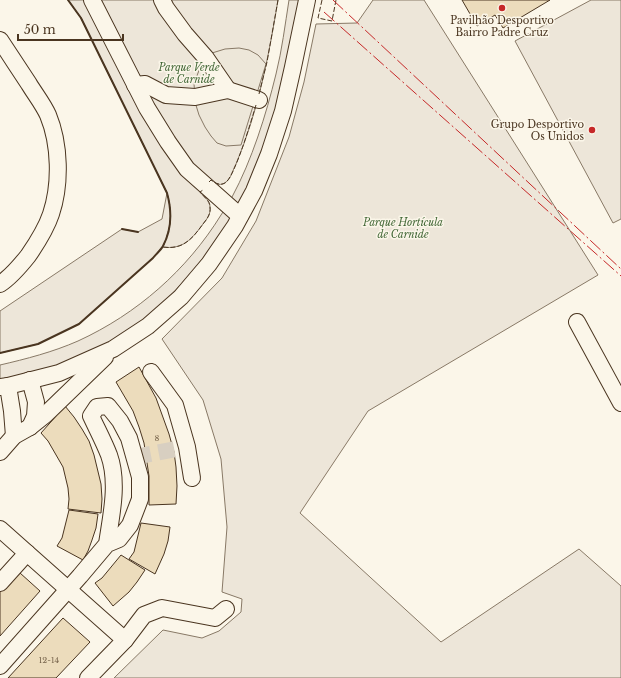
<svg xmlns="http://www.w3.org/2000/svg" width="621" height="678" font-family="'Libre Baskerville',serif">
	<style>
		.green { fill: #ede6d9; stroke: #887966 }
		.parking { fill: #ede7d9; stroke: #887966 }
		.building { fill: #ecdcbc; stroke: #4a3520 }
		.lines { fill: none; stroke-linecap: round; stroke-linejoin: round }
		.minor-tunnel { stroke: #d8cfc1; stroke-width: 16; stroke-dasharray: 16 8; stroke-linecap: butt }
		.minor-casing { stroke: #4a3520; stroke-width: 18 }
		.minor { stroke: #fbf6e9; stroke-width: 16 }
		.fence { stroke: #4a3520; stroke-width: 1; stroke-dasharray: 5 2; stroke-linecap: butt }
		.wall { stroke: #4a3520; stroke-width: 2 }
		.power { stroke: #c62828; stroke-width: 1; stroke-dasharray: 14 3 2 3; stroke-linecap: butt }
		.poi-dot { fill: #c62828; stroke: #fbf6e9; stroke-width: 1.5 }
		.labels { text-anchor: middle; stroke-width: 3; stroke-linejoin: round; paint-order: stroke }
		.number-label { font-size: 8px; fill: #725f47 }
		.poi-label { font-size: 10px; fill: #4a3520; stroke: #fbf6e9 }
		.park-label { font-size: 10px; font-style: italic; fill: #436837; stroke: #fbf6e9 }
	</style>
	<rect width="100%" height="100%" fill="#fbf6e9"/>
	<g class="green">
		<path d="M68,0H278C269,55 258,112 236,164C233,169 231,179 226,182C222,185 219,185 215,183L206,186L200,192C204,197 210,200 210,207C211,214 207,219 203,224C192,239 183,250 162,247L153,258L79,324L38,344L0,353V311L122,229L138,232L162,219L167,193L81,18Z"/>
		<path d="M289,0H300L279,103L263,152L248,189L230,221L211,248L193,271L172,294L148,317L100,348L72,361L21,376L0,379V365C26,359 53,352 78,341C137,314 187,270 221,215C225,209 229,203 232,197C252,160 266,115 276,74C282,50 285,25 289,0Z"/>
		<polygon points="373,0 424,0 598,275 368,411 300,513 441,642 579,549 621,586 621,678 114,678 163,630 202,638 219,631 241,612 242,599 222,592 227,527 221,459 203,400 162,339 222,278 256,221 289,137 304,82 316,24 357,23"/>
		<polygon points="591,0 621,0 621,219 613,223 515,41"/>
	</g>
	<polygon class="parking" points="239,48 249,50 258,55 266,64 241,145 226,146 217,143 211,136 205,127 199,115 195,102 194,83 200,68 206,58 212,53 225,49"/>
	<g class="building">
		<polygon points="462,0 550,0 503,28 495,15 477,26"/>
		<polygon points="139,367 156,398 169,434 174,452 176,467 177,486 176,504 149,505 149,476 144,443 139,427 133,411 116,382"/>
		<polygon points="65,406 74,417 82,429 89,441 94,455 101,484 102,499 101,513 68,509 69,499 68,488 63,467 48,441 41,433"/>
		<polygon points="69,510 98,514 96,528 92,540 88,551 83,560 57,546 62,538"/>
		<polygon points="141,523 170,527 168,541 164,554 155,574 129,559 134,552"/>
		<polygon points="121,555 145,570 137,582 129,592 113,606 95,583 102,578"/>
		<polygon points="10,564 40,591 0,636 0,576"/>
		<polygon points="63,618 90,642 56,678 8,678"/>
	</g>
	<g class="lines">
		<polyline class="minor-tunnel" points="135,457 187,447"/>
		<g class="minor-casing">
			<g id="minor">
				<polyline points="92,0 147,108 168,142 187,169 240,216"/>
				<path d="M0,40C10,55 19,69 29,84C35,94 43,104 48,115C60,144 61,184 51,214C46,229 37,243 28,256C20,266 11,277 0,284"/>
				<polyline points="135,85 145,84 166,95 195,97 228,90 206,58 185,34 166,8 162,0"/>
				<polyline points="228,90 259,100"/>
				<polyline points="577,322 621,403"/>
				<polyline points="151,372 175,405 187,447 192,478"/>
				<polyline points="30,380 36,402 35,416 30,427"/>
				<polyline points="8,386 12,411 14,436"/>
				<polyline points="0,387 8,386 59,373 113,349 148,326 181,297 209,264 235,226 254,191 269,154 283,111 293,67 307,0"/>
				<polyline points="0,452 14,436 30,427 45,415 105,357"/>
				<polyline points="0,529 125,640"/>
				<polyline points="0,583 27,553"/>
				<path d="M0,666L80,576L107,544L119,539L130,525L140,499V477L129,438L120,421L108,406L97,407L91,416C97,429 104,442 109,455C119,483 111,516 107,544"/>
				<polyline points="88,678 125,640 144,615 162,608 215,618 226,609"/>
			</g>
		</g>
		<use href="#minor" class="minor"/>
		<g class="fence">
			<path d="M68,0L81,18L167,193C173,214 171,227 163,247C183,250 192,239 203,224C207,219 211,214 210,207C210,201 204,197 200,192L203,190"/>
			<polyline points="322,0 318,18 332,21 336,0"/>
			<polyline points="259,94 267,62 278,0"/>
			<path d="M209,182L211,180C215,183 220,186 225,183C235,177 252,118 256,105"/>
		</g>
		<g class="wall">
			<polyline points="122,229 138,232"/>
			<path d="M0,353L38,344L79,324L153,258C156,254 161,250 163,246C172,229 172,211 167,193L81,18L68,0"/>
		</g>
		<g class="power">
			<polyline points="333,0 621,269"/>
			<polyline points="324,12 621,276"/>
		</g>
	</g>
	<g class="poi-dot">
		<circle cx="502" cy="8" r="4"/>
		<circle cx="592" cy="130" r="4"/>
	</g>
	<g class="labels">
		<g class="number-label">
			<text x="157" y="441">8</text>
			<text x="49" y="663">12-14</text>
		</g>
		<g class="poi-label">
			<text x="502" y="24">Pavilhão Desportivo<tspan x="502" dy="12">Bairro Padre Cruz</tspan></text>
			<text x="584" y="128" text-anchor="end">Grupo Desportivo<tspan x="584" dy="12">Os Unidos</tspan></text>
		</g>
		<g class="park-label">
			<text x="189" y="71">Parque Verde<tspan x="189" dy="12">de Carnide</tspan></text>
			<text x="403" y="226">Parque Hortícula<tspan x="403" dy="12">de Carnide</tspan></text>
		</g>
	</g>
	<path d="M18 34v6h105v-6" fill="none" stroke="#4a3520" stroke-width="2"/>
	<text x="24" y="34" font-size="12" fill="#4a3520" stroke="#fbf6e9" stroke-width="3" paint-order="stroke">50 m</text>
</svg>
